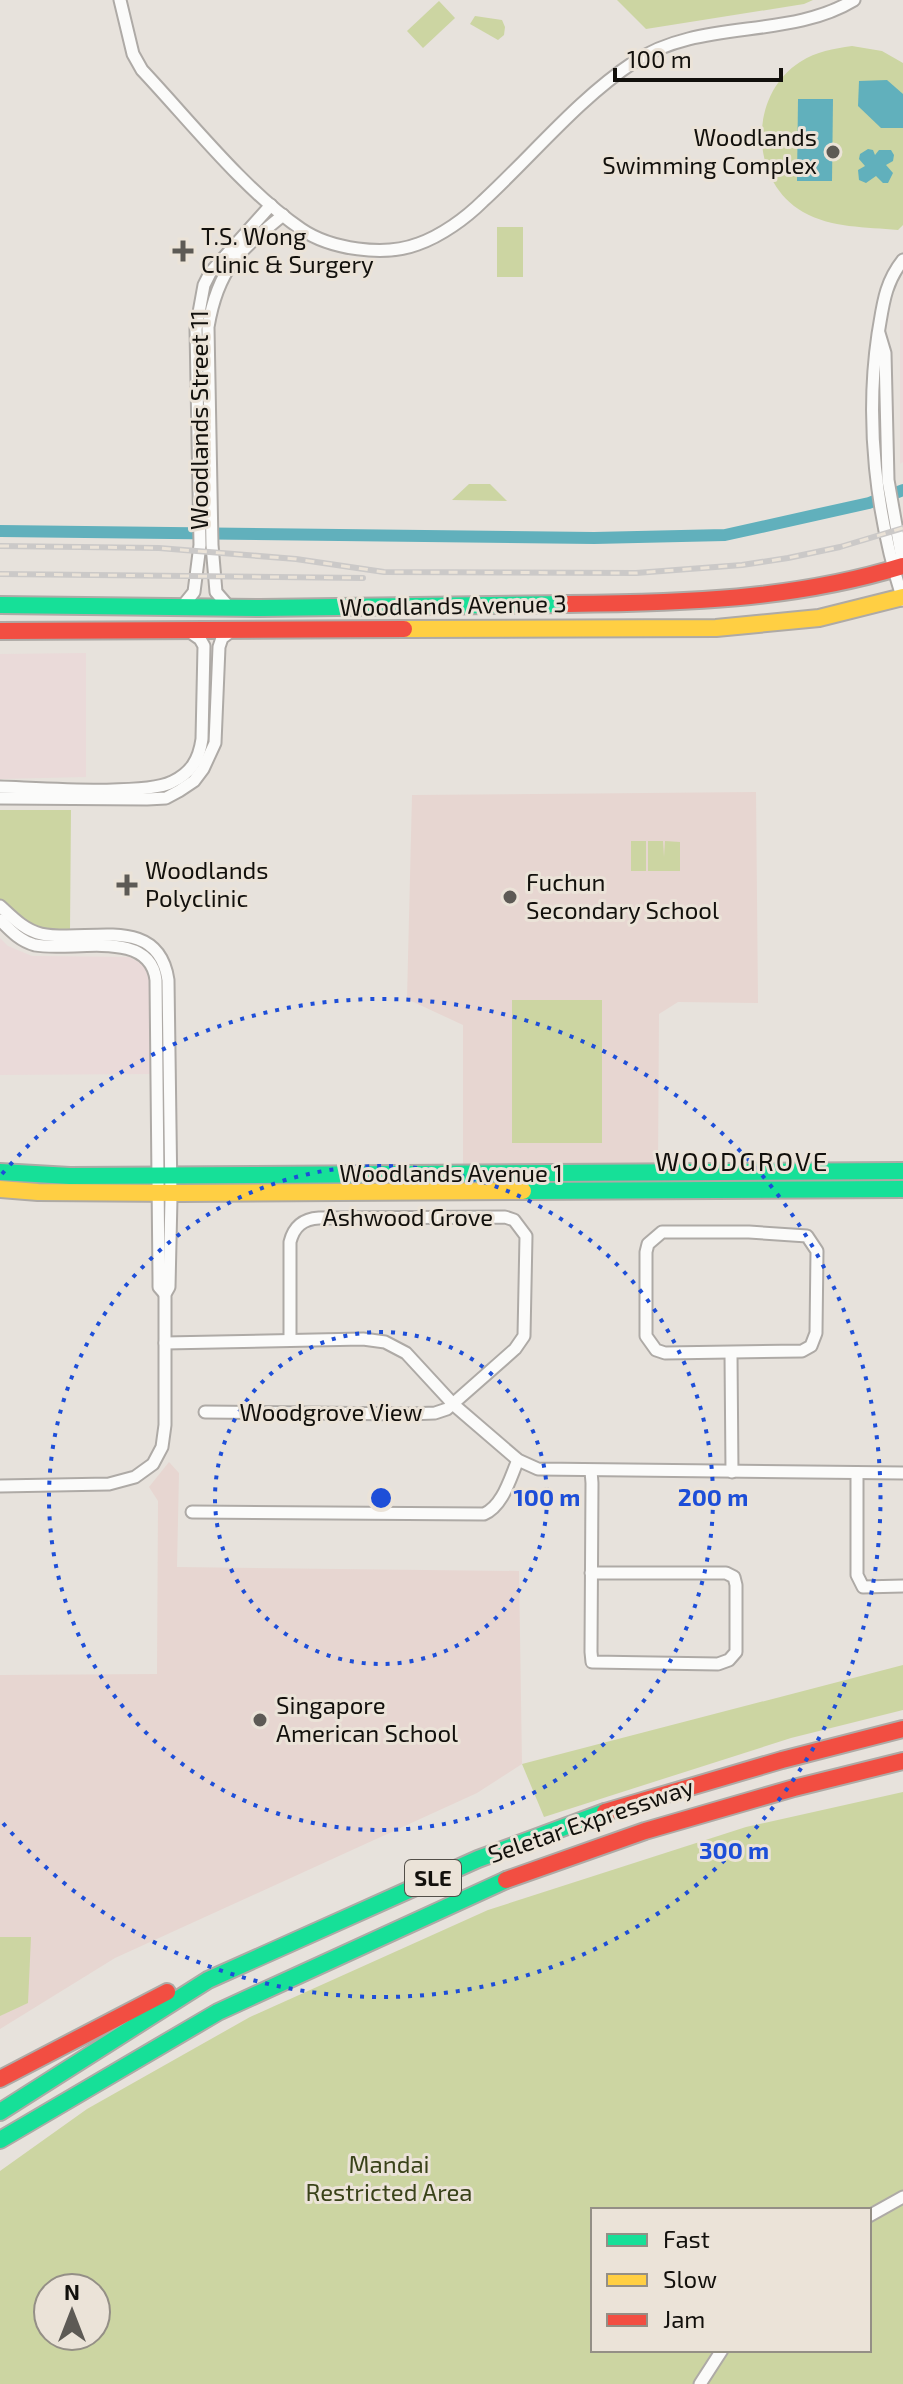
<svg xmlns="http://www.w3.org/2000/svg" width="903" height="2384" font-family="'Exo 2',sans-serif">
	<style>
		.commercial { fill: #eadad9 }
		.education { fill: #e7d6d1 }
		.green { fill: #ccd5a2; fill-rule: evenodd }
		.water { fill: #61b0bc }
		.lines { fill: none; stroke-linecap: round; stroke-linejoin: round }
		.canal { stroke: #61b0bc; stroke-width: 12 }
		.street-casing { stroke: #aeaaa6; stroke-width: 15 }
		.fast-casing { stroke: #aeaaa6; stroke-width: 20 }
		.slow-casing { stroke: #aeaaa6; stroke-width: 20 }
		.jam-casing { stroke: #aeaaa6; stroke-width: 20 }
		.street { stroke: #fbfbfa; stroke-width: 11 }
		.fast { stroke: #16e098; stroke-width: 16 }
		.slow { stroke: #ffcf43; stroke-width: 16 }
		.jam { stroke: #f24e42; stroke-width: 16 }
		.rail-casing { stroke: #cbc9c8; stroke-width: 6 }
		.rail { stroke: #ebe3d8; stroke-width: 3; stroke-dasharray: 9; stroke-linecap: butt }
		.ring { fill: none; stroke: #1d4ed8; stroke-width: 4; stroke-dasharray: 4 8 }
		.poi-dot { fill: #5d5a55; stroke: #ebe3d8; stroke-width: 3 }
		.labels { text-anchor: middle; stroke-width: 6; stroke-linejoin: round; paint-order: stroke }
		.shield { fill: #ebe3d8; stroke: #534f49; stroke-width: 2 }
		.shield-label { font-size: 22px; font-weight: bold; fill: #12100c }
		.poi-label { font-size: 24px; fill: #12100c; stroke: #ebe3d8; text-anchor: start }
		.street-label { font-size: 24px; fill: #12100c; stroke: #ebe3d8 }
		.park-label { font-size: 24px; fill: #394219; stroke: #ebe3d8 }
		.neighbourhood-label { font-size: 26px; letter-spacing: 2px; fill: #12100c; stroke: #ebe3d8 }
		.centre { fill: #1d4ed8; stroke: #ebe3d8; stroke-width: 4 }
		.ring-label { font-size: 24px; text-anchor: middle; font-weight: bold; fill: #1d4ed8; stroke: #ebe3d8; stroke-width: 6; stroke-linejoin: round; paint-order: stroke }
	</style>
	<rect width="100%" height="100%" fill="#e7e2dc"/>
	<g class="commercial">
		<polygon points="900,320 903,320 903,462 900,464"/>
		<polygon points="86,653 86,777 0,779 0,654"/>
		<polygon points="0,938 8,946 32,956 129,957 143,964 150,978 150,1074 0,1075"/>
	</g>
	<g class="education">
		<polygon points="756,792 758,1003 678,1002 659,1014 658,1166 463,1166 463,1025 407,999 412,795"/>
		<polygon points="169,1462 179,1473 177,1567 519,1571 522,1764 477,1793 115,1958 0,2029 0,1675 157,1674 158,1501 149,1487"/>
	</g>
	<g class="green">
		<polygon points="617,0 813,0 804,4 646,29"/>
		<polygon points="439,1 455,18 423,48 407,31"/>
		<polygon points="475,16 502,20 505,27 504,35 498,40 470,24"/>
		<path d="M852,46L882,51L903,63V225L898,230C866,227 831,228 803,212C749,181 748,95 800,62C817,51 833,49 852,46Z"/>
		<rect x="497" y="227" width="26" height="50"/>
		<polygon points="469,484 490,484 507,501 452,500"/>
		<path d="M0,810H71L70,931C30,931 29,927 0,901Z"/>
		<rect x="631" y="841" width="15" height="30"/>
		<polygon points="648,841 663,841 664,857 665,841 680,842 680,871 648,871"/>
		<rect x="512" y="1000" width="90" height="143"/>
		<polygon points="903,1665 903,1710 791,1738 544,1817 522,1764"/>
		<path d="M903,1792V2384H0V2171L87,2109L250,2017L488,1910L746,1827ZM593,2210H869V2350H593ZM48,2288H96V2336H48Z"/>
		<polygon points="0,1937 31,1937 28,2003 0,2016"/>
	</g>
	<g class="water">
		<polygon points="887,80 903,94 903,128 881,128 858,106 859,81"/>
		<polygon points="798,99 833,99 832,181 797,181"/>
		<polygon points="868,149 873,150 875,155 879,150 891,150 894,155 893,161 886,165 893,173 888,183 883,183 876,176 866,183 859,180 858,170 865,166 859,159 860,154"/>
	</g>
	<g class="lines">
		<polyline class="canal" points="0,531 594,538 725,535 869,503 903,490"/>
		<g class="street-casing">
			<g id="street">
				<path d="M120,0L133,54L142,70C190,121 244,190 301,229C330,249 384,257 418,244C441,236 466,218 483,201C533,155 577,100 634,62C700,18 788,40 854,0"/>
				<polyline points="879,333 885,353 888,480 903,565"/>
				<path d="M903,600C876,515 865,422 878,334C883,306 884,284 903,260"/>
				<path d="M229,607L216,592L212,545L208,327C218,268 239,251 283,215"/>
				<polyline points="181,608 194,592 200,545 196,329 204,285 210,273 271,205"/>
				<path d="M0,787C36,788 145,796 172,782C191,773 199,760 202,739L204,646L200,639L190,632"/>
				<polyline points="0,798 147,799 166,798 179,791 194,781 203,769 215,743 219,647 222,638 230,632"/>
				<path d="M0,906C12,917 24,930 41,934C85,944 158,912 168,980L171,1198L169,1287L165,1294V1425L162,1447L153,1464L135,1477L109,1484L0,1486"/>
				<path d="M0,920C11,931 20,941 35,945C72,952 150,928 156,980L159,1279V1287L165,1294"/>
				<polygon points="662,1232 749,1232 807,1236 817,1251 816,1333 811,1346 802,1351 665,1353 656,1350 646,1336 646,1252 648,1244"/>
				<polyline points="165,1343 363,1339 385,1342 406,1353 454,1405 518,1460 538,1469 903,1473"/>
				<polyline points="731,1354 732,1472"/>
				<path d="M205,1412L409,1414L435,1413L447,1409L515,1349L524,1336L526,1236L514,1220L505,1217L319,1218C303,1219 294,1226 290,1242V1340"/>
				<polyline points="591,1471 592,1483 591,1652 592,1662 718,1664 729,1660 736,1652 736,1585 734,1577 726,1573 591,1573"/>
				<polyline points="857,1473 857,1575 863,1587 903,1586"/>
				<path d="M192,1512L484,1514C503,1506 510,1478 518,1460"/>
				<polyline points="869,2216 903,2197"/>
				<polyline points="700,2384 722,2350"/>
			</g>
		</g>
		<g class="fast-casing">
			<g id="fast">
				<polyline points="0,605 260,608 568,604"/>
				<polyline points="0,1172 70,1176 903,1171"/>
				<polyline points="523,1191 903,1189"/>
				<polyline points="0,2112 208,1980 478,1859 605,1812"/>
				<polyline points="0,2140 218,2012 506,1880"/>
			</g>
		</g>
		<g class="slow-casing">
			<g id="slow">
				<polyline points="404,629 716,628 819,618 903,597"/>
				<polyline points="0,1189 38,1192 181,1193 523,1191"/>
			</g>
		</g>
		<g class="jam-casing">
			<g id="jam">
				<path d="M568,604C682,603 793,600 903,566"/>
				<polyline points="0,631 404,629"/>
				<polyline points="605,1812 782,1760 903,1729"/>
				<polyline points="506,1880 645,1831 794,1788 903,1761"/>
				<polyline points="0,2079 167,1992"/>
			</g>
		</g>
		<use href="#street" class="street"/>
		<use href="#fast" class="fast"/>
		<use href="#slow" class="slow"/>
		<use href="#jam" class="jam"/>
		<g class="rail-casing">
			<g id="rail">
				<polyline points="0,546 159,548 296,559 384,572 636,573 742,565 788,558 840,547 903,528"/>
				<polyline points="0,574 363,578"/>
			</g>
		</g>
		<use href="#rail" class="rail"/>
	</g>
	<g class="ring">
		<circle cx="381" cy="1498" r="166"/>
		<circle cx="381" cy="1498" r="332"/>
		<path d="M2 1174A499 499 0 1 1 2 1822"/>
	</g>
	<g class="poi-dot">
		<circle cx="833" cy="152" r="8"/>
		<path d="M179 239h8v8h8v8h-8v8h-8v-8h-8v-8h8z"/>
		<path d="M123 873h8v8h8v8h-8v8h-8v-8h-8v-8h8z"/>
		<circle cx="510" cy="897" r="8"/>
		<circle cx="260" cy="1720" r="8"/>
	</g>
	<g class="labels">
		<rect class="shield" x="405" y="1860" width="56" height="36" rx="6"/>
		<g class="shield-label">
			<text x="433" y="1886">SLE</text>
		</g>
		<g class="poi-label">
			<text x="817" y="146" text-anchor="end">Woodlands<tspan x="817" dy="28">Swimming Complex</tspan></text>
			<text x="201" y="245">T.S. Wong<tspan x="201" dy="28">Clinic &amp; Surgery</tspan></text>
			<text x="145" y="879">Woodlands<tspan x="145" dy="28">Polyclinic</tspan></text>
			<text x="526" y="891">Fuchun<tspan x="526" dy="28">Secondary School</tspan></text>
			<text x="276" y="1714">Singapore<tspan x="276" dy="28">American School</tspan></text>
		</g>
		<g class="street-label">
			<text transform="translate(200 420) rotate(-90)" y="8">Woodlands Street 11</text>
			<text transform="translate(453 606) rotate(-1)" y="8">Woodlands Avenue 3</text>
			<text x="451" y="1182">Woodlands Avenue 1</text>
			<text x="408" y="1226">Ashwood Grove</text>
			<text x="331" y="1421">Woodgrove View</text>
			<text transform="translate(591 1821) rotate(-19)" y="8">Seletar Expressway</text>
		</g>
		<g class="park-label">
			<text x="389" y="2173">Mandai<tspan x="389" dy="28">Restricted Area</tspan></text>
		</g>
		<g class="neighbourhood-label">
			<text x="742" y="1171">WOODGROVE</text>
		</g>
	</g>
	<circle cx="381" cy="1498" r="12" class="centre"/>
	<g class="ring-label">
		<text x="547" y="1506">100 m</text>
		<text x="713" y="1506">200 m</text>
		<text x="734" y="1859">300 m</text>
	</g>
	<rect x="591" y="2208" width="280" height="144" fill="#ebe3d8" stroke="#948f86" stroke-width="2"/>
	<rect x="607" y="2234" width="40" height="12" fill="#16e098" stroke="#948f86" stroke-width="2"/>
	<text x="663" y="2248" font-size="24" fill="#12100c">Fast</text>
	<rect x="607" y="2274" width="40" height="12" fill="#ffcf43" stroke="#948f86" stroke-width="2"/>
	<text x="663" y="2288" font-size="24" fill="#12100c">Slow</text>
	<rect x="607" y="2314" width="40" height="12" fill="#f24e42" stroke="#948f86" stroke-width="2"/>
	<text x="663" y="2328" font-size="24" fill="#12100c">Jam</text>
	<g transform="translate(72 2312)"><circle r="38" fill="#ebe3d8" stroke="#948f86" stroke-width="2"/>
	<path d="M0-6L14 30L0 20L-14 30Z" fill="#5d5a55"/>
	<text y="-12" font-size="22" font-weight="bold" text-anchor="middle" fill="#12100c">N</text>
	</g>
	<path d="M615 68v12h166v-12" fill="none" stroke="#12100c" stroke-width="4"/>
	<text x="627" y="68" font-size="24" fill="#12100c" stroke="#ebe3d8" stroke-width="6" paint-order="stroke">100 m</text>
</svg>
